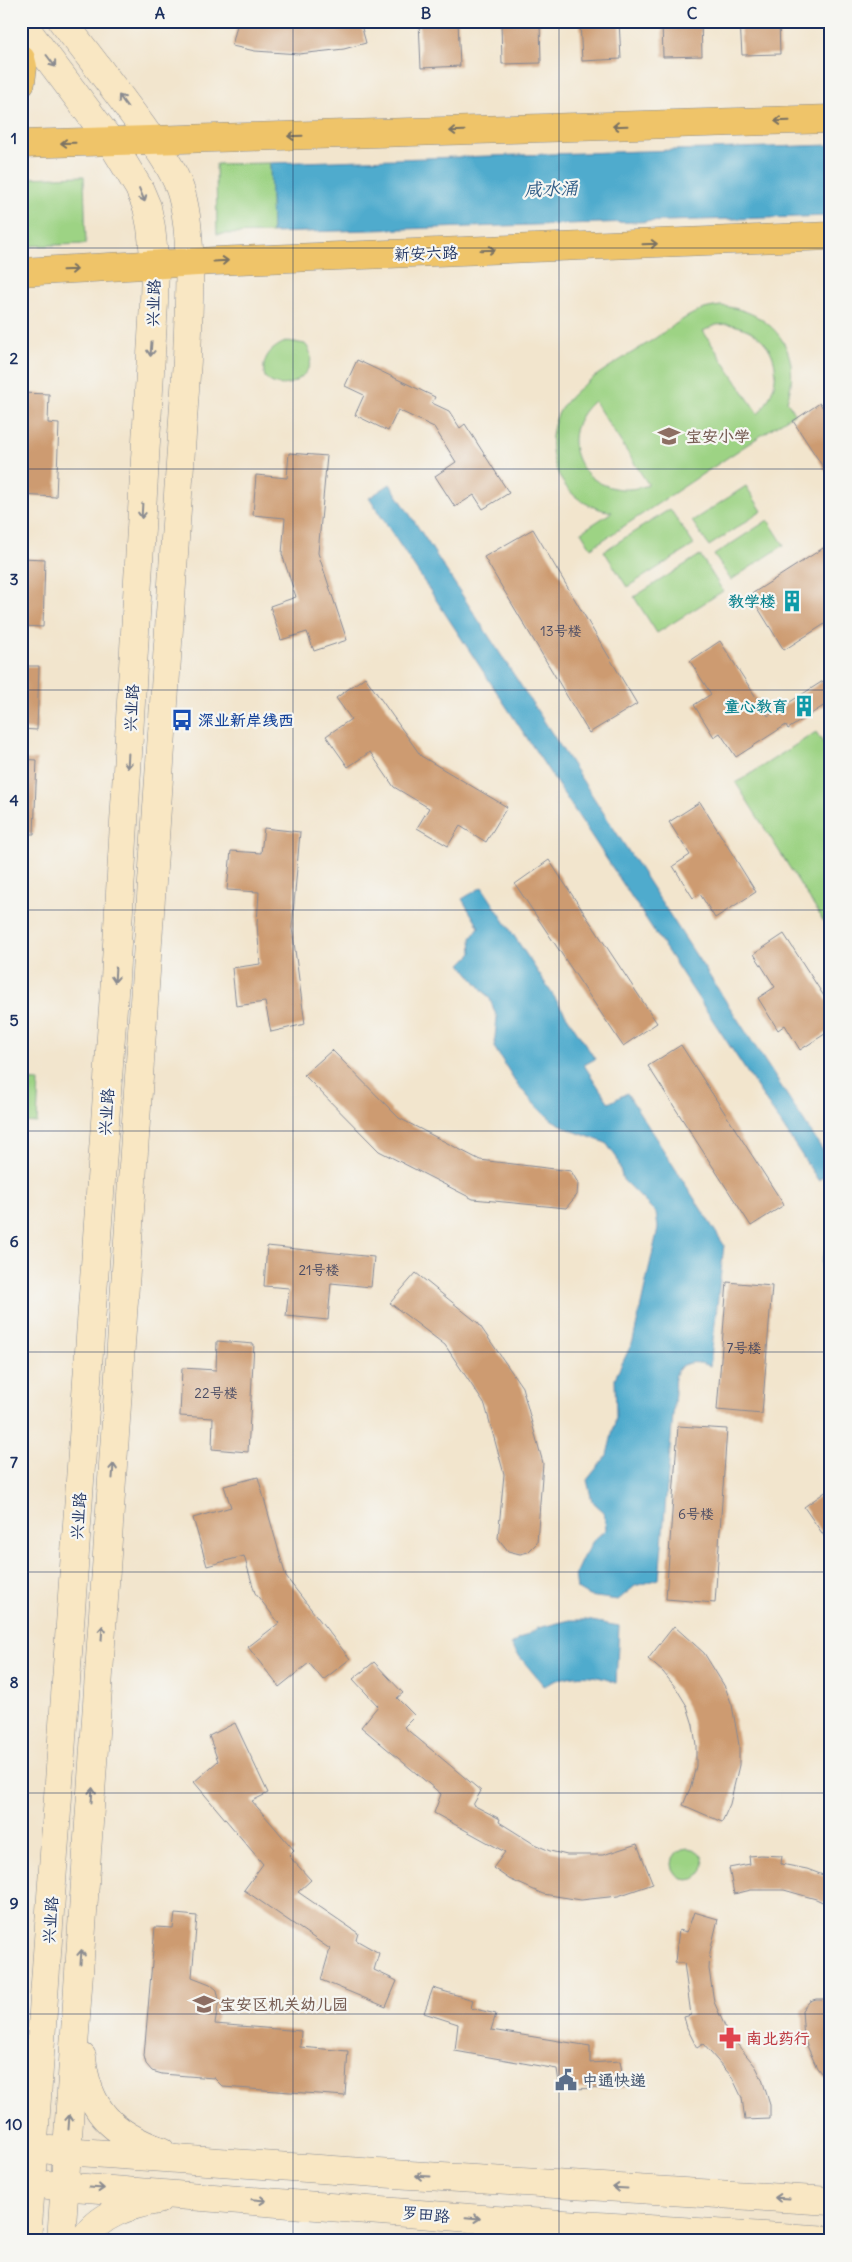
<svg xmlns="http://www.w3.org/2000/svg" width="852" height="2262" font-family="Delius,'LXGW WenKai TC',sans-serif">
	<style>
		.green { fill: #9dd384; stroke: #5c8171; fill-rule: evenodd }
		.water { fill: #4fabcd; stroke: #356d96 }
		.building { fill: #cd9b71 }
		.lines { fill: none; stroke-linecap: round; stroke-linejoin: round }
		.secondary-casing { stroke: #868a96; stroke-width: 29 }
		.primary-casing { stroke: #868a96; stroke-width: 29 }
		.secondary { stroke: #f9e7c3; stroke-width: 28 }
		.primary { stroke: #efc469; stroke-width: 28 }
		.oneway { stroke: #8a8b90 }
		.oneway2 { stroke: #7a7263 }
		.grid { fill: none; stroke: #1b2f5e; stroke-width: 1; stroke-opacity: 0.55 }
		.labels { text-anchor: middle; stroke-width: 4.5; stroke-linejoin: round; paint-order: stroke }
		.number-label { font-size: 14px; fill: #484a63 }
		.street-label { font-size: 16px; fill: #1b2f5e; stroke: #f6f6f2 }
		.education-label { font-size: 16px; font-weight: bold; fill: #785e54; stroke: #f6f6f2; text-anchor: start }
		.culture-label { font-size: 16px; font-weight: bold; fill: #0d838f; stroke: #f6f6f2; text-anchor: end }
		.transit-label { font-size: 16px; font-weight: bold; fill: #164399; stroke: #f6f6f2; text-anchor: start }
		.health-label { font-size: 16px; font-weight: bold; fill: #be3a42; stroke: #f6f6f2; text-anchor: start }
		.service-label { font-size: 16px; font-weight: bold; fill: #4e5e75; stroke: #f6f6f2; text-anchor: start }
		.water-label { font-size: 18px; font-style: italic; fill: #2d5a85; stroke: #f6f6f2 }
		.neatline { fill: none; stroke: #1b2f5e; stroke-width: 2 }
		.grid-label { font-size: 16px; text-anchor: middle; font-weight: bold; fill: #1b2f5e }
	</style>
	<rect width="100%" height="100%" fill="#f6f6f2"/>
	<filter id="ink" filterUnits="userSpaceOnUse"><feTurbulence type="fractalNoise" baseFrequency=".02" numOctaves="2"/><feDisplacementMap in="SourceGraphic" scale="10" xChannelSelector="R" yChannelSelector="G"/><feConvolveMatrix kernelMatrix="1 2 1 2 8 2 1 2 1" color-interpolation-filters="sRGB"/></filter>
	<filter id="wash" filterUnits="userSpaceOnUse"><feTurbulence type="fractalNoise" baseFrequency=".0096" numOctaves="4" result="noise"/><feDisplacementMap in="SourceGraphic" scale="20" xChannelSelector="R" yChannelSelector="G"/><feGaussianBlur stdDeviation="1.12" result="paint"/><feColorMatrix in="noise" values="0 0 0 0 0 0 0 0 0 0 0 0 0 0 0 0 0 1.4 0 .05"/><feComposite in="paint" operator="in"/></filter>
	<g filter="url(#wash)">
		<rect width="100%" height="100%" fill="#f2e5cd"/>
		<g class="green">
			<polygon points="270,163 272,233 217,234 216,164"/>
			<polygon points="84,176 86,244 28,246 27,178"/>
			<path d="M721,306C772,311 804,350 787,401L795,413L591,548L581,532L612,512C589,508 569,497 559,475C549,454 549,429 561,409C575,384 625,358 651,341C666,331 682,318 699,311C706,308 713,307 721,306ZM727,324C777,331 790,378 758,414L703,331L716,325ZM594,401L648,484V485C590,506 547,442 594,401Z"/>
			<path d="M288,341L305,344C326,367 285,400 265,377C260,359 271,347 288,341Z"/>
			<polygon points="746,486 762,511 709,546 692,521"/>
			<polygon points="670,509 694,545 627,587 604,551"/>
			<polygon points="768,520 784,545 731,580 714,555"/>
			<polygon points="700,555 723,591 657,633 634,597"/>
			<polygon points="816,732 831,755 831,933 736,783"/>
			<polygon points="21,1080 39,1081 37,1123 21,1122"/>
			<circle cx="688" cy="1864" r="16"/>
		</g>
		<g class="water">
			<polygon points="831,145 831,216 272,233 270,163"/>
			<polygon points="21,178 27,178 28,246 21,246"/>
			<polygon points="390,484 831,1163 831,1173 818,1180 369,498"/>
			<path d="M482,887L595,1059L584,1065L609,1103L627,1093L724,1245L710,1366C687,1357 671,1366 675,1392L659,1579L635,1586L618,1600L589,1596L577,1589L575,1574L583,1557L593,1541L606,1529L604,1512L592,1501L587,1480L607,1455L616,1418L615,1378L633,1341L658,1228L656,1213L623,1180L617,1158L606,1143L573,1131L552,1120L536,1106L517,1084L494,1047L497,1018L490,999L461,964L472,953L471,938L479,927L462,899Z"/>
			<path d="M831,1244V1289C819,1274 818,1258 831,1244Z"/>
			<path d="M570,1620H586L619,1626L616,1683C591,1672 568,1673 544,1686L510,1645L538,1628Z"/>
		</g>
		<g id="blocks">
			<g class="building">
				<polygon points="238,21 360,21 366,43 344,49 299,54 255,51 232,46"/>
				<polygon points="419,21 458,21 460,66 421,68"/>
				<polygon points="501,21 540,21 541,63 502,64"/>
				<polygon points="580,21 619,21 621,59 582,61"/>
				<polygon points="662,21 701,21 702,56 663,57"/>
				<polygon points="740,21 779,21 780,54 742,55"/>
				<polygon points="357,360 435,397 432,403 449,411 460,428 465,424 509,493 483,509 474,495 455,507 435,476 456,462 434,427 398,410 388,431 355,415 364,395 345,386"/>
				<polygon points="21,393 49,394 48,423 59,424 56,497 21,495"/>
				<polygon points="820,403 825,412 831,408 831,479 793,421"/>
				<polygon points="289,453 327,456 318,553 347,640 314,651 307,632 281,640 270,606 296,597 282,554 285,518 253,515 256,475 287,478"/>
				<polygon points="533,529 637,704 589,733 484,557"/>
				<polygon points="831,543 831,620 784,650 750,595"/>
				<polygon points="21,558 45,559 43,627 21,626"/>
				<polygon points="720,641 768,716 823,681 831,693 831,701 788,729 786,725 736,757 720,733 714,737 694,705 711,694 690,661"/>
				<polygon points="21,666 39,666 37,730 21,729"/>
				<polygon points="365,677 421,756 507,807 486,842 460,826 448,846 417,828 429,808 394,787 370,752 348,767 326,736 351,719 336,698"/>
				<polygon points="21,759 37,760 34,834 21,834"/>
				<polygon points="700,802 756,892 715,918 700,894 693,898 673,866 690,855 669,822"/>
				<polygon points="264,828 300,832 292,928 305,1024 271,1032 265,1002 236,1006 232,968 260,964 257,924 259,892 227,890 231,851 261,853"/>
				<polygon points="549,860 657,1023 623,1046 515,884"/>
				<polygon points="784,934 831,1007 831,1030 800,1050 785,1025 778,1030 758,998 775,987 754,954"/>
				<polygon points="681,1045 784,1205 751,1226 648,1066"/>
				<polygon points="332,1050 399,1118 480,1160 571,1171 578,1183 577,1195 566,1208 473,1199 379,1151 304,1075"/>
				<polygon points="267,1246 374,1257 371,1287 331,1283 328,1320 286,1316 289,1288 264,1286"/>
				<polygon points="416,1273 478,1323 522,1387 543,1463 537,1543 528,1552 520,1554 508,1551 498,1538 504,1474 485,1405 445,1345 390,1303"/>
				<polygon points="727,1282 772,1286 762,1414 717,1410"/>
				<polygon points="217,1341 254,1344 248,1452 212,1449 213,1418 180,1416 182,1368 216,1370"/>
				<polygon points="678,1426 727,1429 715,1603 666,1599"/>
				<polygon points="258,1477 286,1577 350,1659 323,1680 309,1663 279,1687 248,1647 279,1623 255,1593 244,1556 207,1566 193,1518 231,1507 224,1486"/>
				<polygon points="831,1488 831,1546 804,1507"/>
				<polygon points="674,1626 704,1653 725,1687 732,1705 739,1745 739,1765 730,1804 722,1822 683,1805 691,1786 696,1766 696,1745 693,1725 687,1706 676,1688 663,1672 648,1659"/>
				<polygon points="374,1662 403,1693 397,1698 415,1716 404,1727 481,1791 473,1805 500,1819 499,1822 534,1844 550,1851 567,1855 603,1855 637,1844 653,1884 618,1896 581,1900 543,1894 509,1879 493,1868 505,1852 434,1813 441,1794 361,1727 378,1706 353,1679"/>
				<polygon points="235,1723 268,1793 252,1801 294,1850 289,1856 311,1880 298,1892 358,1933 356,1940 379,1953 374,1970 397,1981 386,2007 321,1980 330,1949 244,1890 263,1864 194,1782 218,1761 209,1736"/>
				<polygon points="760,1855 782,1856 781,1864 807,1869 831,1878 831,1906 816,1899 784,1890 751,1890 734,1894 729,1868 750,1864 749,1856"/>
				<polygon points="694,1912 718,1919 710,1952 709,1969 714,2002 728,2033 756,2067 762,2079 770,2105 770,2119 745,2120 742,2098 732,2077 703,2044 697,2048 687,2028 684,2017 691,2015 684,1963 675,1963 676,1952 679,1930 687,1932"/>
				<polygon points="175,1914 197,1916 192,1977 210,1984 217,1990 219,2000 215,2024 301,2031 300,2047 348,2051 345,2096 223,2087 214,2078 162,2074 152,2071 146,2064 144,2056 155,1927 173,1928"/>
				<polygon points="433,1988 473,2000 471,2008 496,2014 491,2030 590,2046 590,2063 620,2061 625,2088 560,2089 557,2069 455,2051 458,2024 424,2013"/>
				<polygon points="816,1999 831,1999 831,2085 817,2068 804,2039 802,2010 810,2001"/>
			</g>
		</g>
	</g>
	<g filter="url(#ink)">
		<use href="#blocks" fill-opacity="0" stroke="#868a96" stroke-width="1"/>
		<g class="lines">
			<g class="secondary-casing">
				<g id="secondary">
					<polyline points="21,22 111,142 139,188 147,207 151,227 155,265 154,303 115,979 27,2241"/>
					<path d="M82,2057C87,2109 112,2134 161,2151"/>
					<polyline points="50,2150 377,2173 831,2201"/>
					<polyline points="48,2185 496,2220 831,2240"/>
					<path d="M61,2241L187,360C188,311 195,235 180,189C171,164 153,142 138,121C113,87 88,54 62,21"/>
					<path d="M83,2241C99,2214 130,2205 158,2200"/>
				</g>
			</g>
			<g class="primary-casing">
				<g id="primary">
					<polyline points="21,59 23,67 21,82"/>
					<polyline points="21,144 831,119"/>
					<polyline points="21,272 215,261 831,236"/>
				</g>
			</g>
			<use href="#secondary" class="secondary"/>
			<use href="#primary" class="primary"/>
		</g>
		<defs><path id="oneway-shaft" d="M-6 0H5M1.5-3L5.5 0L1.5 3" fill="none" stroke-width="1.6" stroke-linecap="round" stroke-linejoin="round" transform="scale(1.25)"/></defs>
		<g class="oneway">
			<use href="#oneway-shaft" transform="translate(51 61) rotate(53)"/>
			<use href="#oneway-shaft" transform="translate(123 101) rotate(-126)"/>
			<use href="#oneway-shaft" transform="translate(142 195) rotate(67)"/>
			<use href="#oneway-shaft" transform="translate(151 349) rotate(94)"/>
			<use href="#oneway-shaft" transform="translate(142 511) rotate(93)"/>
			<use href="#oneway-shaft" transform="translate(128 761) rotate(93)"/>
			<use href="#oneway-shaft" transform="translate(115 975) rotate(93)"/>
			<use href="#oneway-shaft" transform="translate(113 1471) rotate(-86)"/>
			<use href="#oneway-shaft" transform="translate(102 1633) rotate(-86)"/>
			<use href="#oneway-shaft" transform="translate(92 1795) rotate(-86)"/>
			<use href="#oneway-shaft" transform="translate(81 1957) rotate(-86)"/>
			<use href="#oneway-shaft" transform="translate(69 2122) rotate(-86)"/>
			<use href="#oneway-shaft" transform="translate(423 2176) rotate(-177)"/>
			<use href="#oneway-shaft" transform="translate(97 2188) rotate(4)"/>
			<use href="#oneway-shaft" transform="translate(620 2188) rotate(-177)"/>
			<use href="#oneway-shaft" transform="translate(782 2198) rotate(-177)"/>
			<use href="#oneway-shaft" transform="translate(259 2200) rotate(5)"/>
			<use href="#oneway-shaft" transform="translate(473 2218) rotate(5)"/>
		</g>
		<g class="oneway2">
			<use href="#oneway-shaft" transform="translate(782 121) rotate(178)"/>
			<use href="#oneway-shaft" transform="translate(620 126) rotate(178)"/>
			<use href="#oneway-shaft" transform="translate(457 131) rotate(178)"/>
			<use href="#oneway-shaft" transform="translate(295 136) rotate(178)"/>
			<use href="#oneway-shaft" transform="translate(68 143) rotate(179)"/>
			<use href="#oneway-shaft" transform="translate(650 244) rotate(-2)"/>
			<use href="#oneway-shaft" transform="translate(488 250) rotate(-2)"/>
			<use href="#oneway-shaft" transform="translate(221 261) rotate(-3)"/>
			<use href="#oneway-shaft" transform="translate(70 270) rotate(-2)"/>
		</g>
	</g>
	<path class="grid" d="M293,21V2241M559,21V2241M21,248H831M21,469H831M21,690H831M21,910H831M21,1131H831M21,1352H831M21,1572H831M21,1793H831M21,2014H831"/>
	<defs>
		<g id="school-bare" transform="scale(1.725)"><path d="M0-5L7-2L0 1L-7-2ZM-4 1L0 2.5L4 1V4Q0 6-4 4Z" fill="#8d6e63" stroke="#f6f6f2" stroke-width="2.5" paint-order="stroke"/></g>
		<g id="building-bare" transform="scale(1.725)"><path d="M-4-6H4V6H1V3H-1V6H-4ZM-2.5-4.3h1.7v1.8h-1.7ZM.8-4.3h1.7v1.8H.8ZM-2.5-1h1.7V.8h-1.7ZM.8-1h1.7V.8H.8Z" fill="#0f9aa8" stroke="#f6f6f2" stroke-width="2.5" paint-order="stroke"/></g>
		<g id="bus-bare" transform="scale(1.725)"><path d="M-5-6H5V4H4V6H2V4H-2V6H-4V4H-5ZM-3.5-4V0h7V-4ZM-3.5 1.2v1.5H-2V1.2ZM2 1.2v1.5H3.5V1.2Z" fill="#1a4fb4" stroke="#f6f6f2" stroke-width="2.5" paint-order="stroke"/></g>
		<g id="pharmacy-bare" transform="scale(1.725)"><path d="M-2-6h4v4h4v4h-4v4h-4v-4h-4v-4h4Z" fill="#e0444e" stroke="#f6f6f2" stroke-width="2.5" paint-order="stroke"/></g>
		<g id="civic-bare" transform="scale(1.725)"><path d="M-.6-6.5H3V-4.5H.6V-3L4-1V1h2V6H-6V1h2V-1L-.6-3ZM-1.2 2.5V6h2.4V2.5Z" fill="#5c6f8a" stroke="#f6f6f2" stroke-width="2.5" paint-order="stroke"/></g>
	</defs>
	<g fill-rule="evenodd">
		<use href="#school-bare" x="669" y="436"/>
		<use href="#building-bare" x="792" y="601"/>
		<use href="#building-bare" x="804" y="706"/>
		<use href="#bus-bare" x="182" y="720"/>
		<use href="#school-bare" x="204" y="2004"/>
		<use href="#pharmacy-bare" x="730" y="2038"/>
		<use href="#civic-bare" x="566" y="2080"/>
	</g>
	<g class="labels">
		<g class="number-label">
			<text x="561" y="636">13号楼</text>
			<text x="319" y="1275">21号楼</text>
			<text x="744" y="1353">7号楼</text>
			<text x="216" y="1398">22号楼</text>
			<text x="696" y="1519">6号楼</text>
		</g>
		<g class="street-label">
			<text transform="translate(426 253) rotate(-2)" y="6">新安六路</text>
			<text transform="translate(153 303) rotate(-88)" y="6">兴业路</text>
			<text transform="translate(131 708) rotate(-87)" y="6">兴业路</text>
			<text transform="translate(106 1112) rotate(-86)" y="6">兴业路</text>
			<text transform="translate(78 1516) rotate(-86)" y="6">兴业路</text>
			<text transform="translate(50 1920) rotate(-86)" y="6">兴业路</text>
			<text transform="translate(426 2214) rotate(5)" y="6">罗田路</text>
		</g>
		<g class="education-label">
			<text x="686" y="442">宝安小学</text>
			<text x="220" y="2010">宝安区机关幼儿园</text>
		</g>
		<g class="culture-label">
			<text x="776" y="607">教学楼</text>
			<text x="788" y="712">童心教育</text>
		</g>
		<g class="transit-label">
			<text x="198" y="726">深业新岸线西</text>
		</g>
		<g class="health-label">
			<text x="746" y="2044">南北药行</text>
		</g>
		<g class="service-label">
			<text x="582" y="2086">中通快递</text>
		</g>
		<g class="water-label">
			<text transform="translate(551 189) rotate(-2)" y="6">咸水涌</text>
		</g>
	</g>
	<rect width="852" height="2262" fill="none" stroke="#f6f6f2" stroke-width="55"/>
	<rect x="28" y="28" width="796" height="2206" class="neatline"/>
	<g class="grid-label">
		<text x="160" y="19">A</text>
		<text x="426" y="19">B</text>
		<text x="692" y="19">C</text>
		<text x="14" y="144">1</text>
		<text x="14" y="364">2</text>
		<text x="14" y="585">3</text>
		<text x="14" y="806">4</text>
		<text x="14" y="1026">5</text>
		<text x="14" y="1247">6</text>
		<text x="14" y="1468">7</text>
		<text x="14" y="1688">8</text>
		<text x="14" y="1909">9</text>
		<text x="14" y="2130">10</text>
	</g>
</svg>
